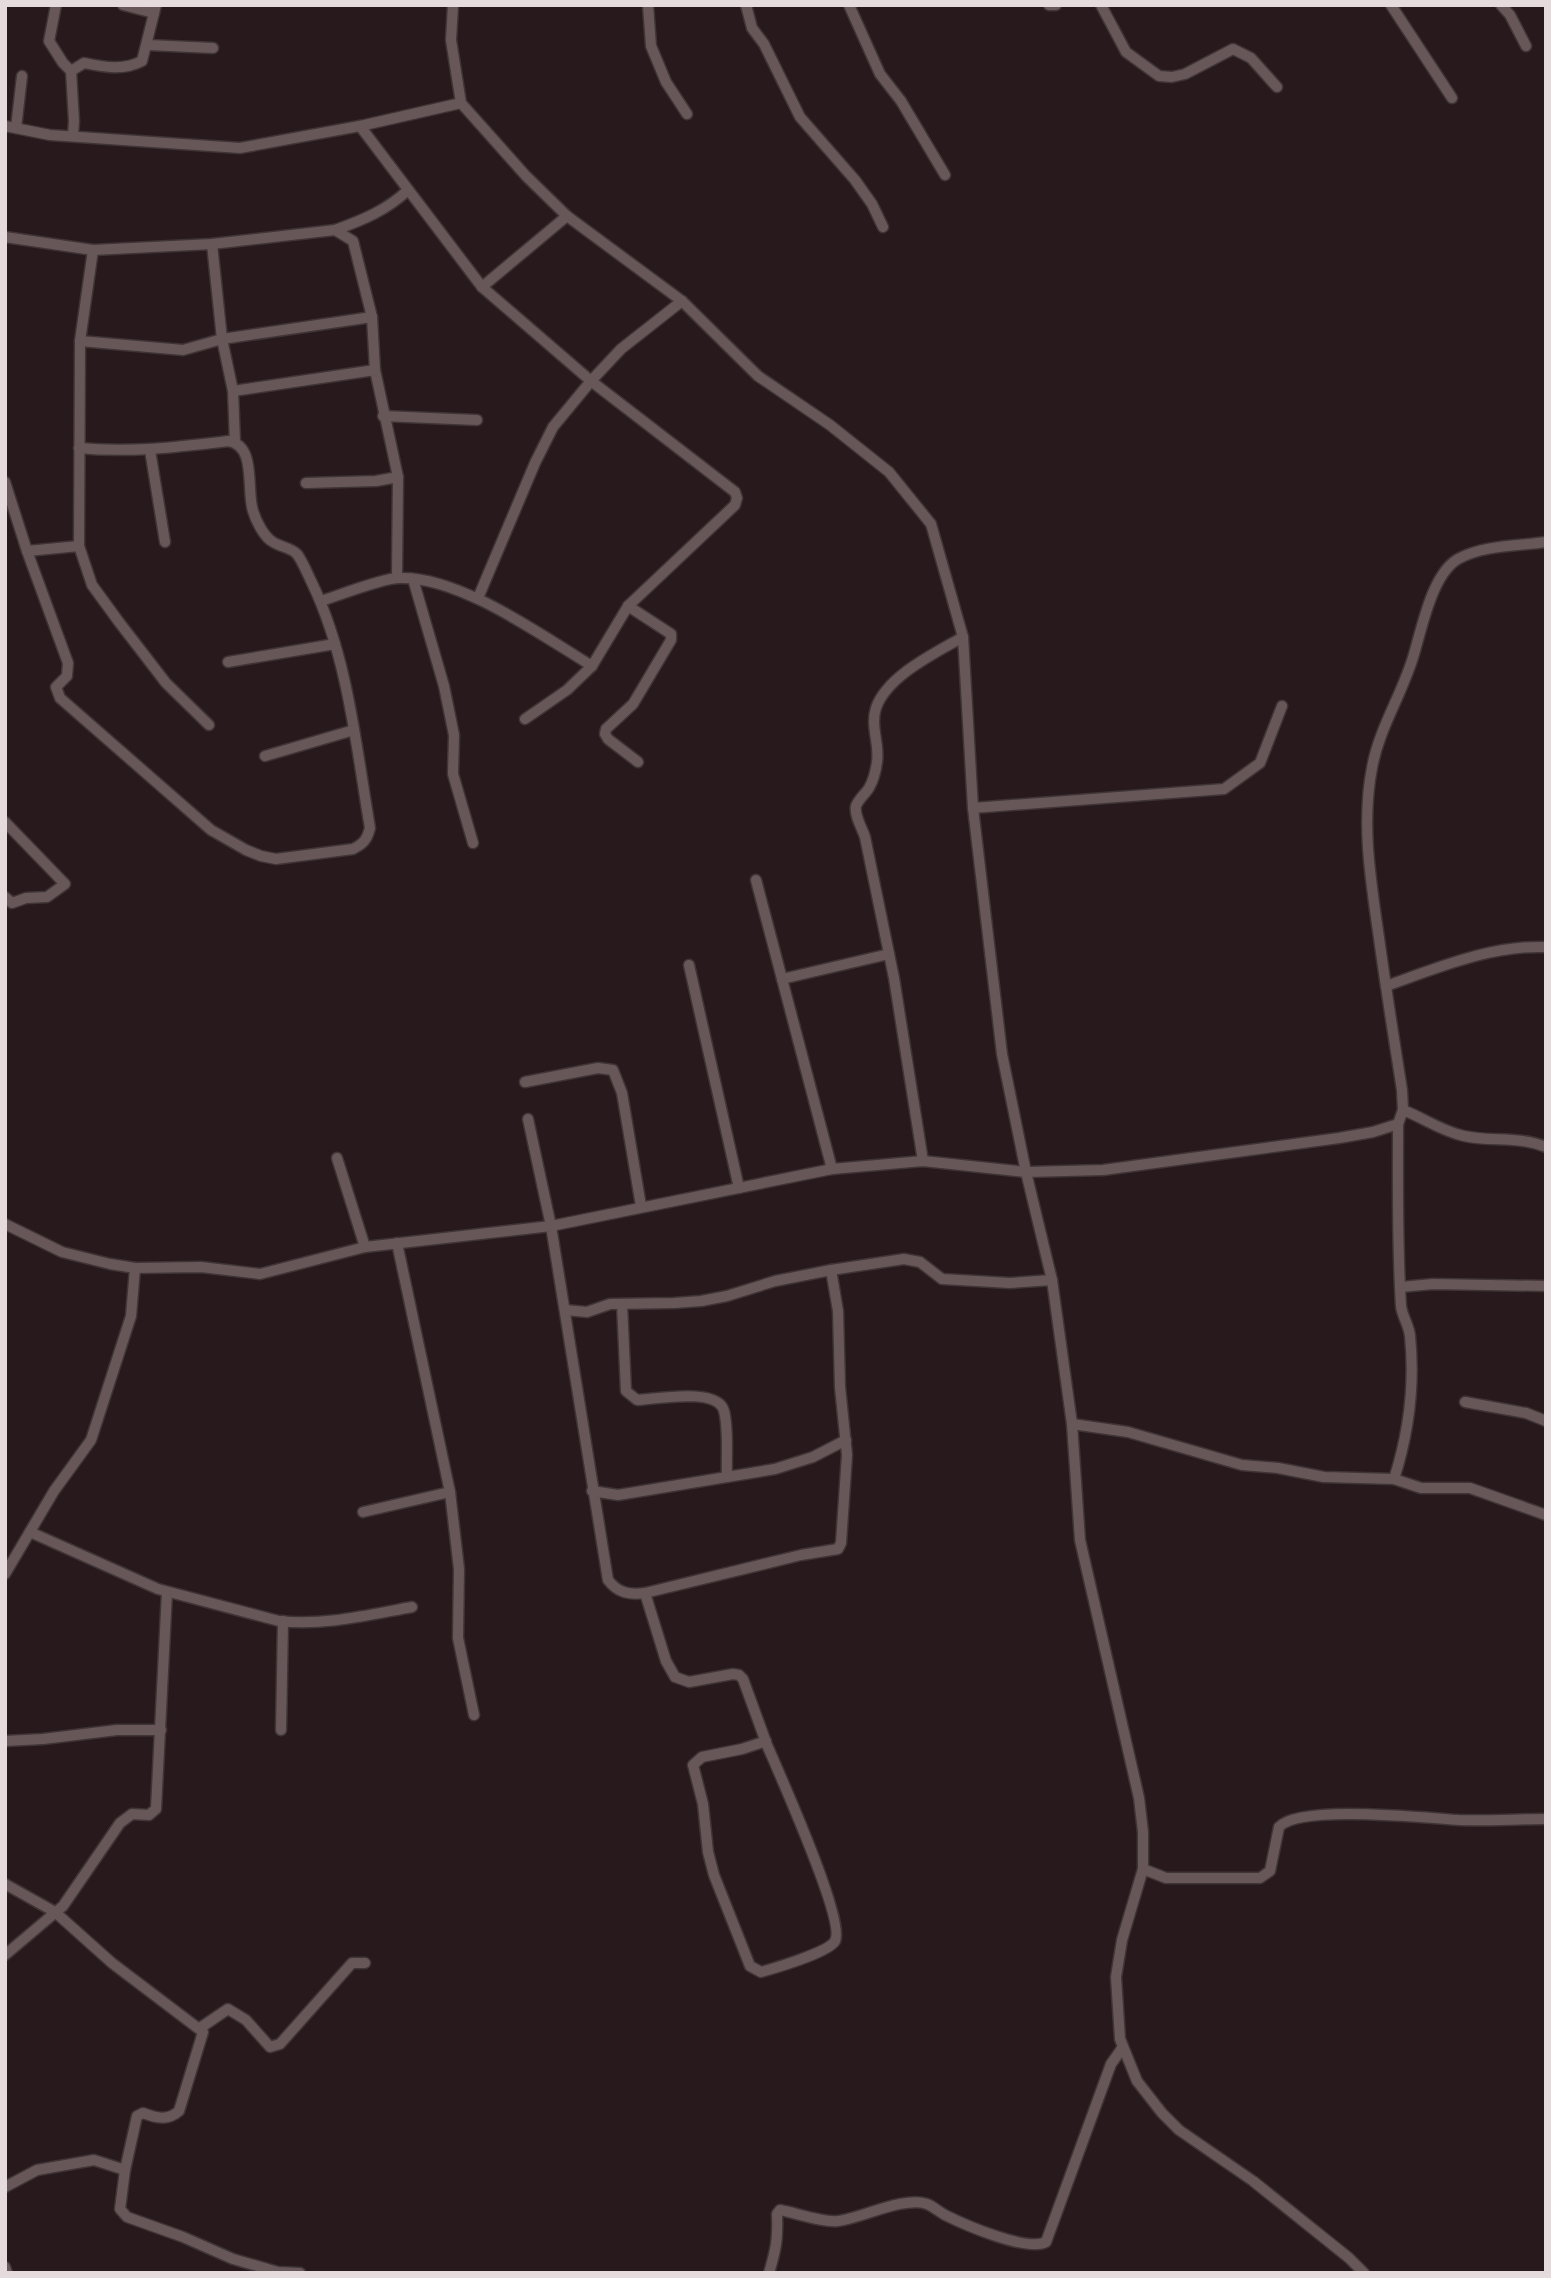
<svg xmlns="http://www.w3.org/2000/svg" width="1551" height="2278" font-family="Signika,sans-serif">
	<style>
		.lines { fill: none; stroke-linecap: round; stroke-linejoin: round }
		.minor-casing { stroke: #3f3436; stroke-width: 13 }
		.minor { stroke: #685759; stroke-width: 10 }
	</style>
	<rect width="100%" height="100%" fill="#281a1c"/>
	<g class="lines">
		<g class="minor-casing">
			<g id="minor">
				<polyline points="56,5 49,41 63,63 71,71"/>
				<polyline points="123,5 154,13"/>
				<polyline points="453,5 451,40 461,103 526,176 567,216 682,301 758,376 830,425 889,472 931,524 963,637 973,808 1002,1054 1026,1172 1052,1280 1072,1424 1080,1540 1139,1798 1143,1832 1143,1869 1122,1940 1116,1977 1120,2039 1137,2081 1162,2113 1179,2130 1253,2181 1349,2258 1364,2273"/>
				<polyline points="648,5 651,46 666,82 687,114"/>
				<polyline points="746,5 752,28 764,44 800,117 855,180 872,204 883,227"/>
				<polyline points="849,5 880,74 901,101 945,175"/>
				<polyline points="1049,5 1056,5"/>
				<polyline points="1101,5 1126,52 1159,76 1172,77 1185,74 1233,49 1251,58 1277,87"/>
				<polyline points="1391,5 1452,98"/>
				<polyline points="1501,5 1510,15 1526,46"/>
				<polyline points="148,45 213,48"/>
				<polyline points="5,126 50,135 240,148 360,126 461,103"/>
				<polyline points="360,126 482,287 591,381 735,492 737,498 735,505 628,606 592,666 567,690 525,719"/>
				<polyline points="16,128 22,76"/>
				<path d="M73,135L74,121L71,71L84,63C104,67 123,71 142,61L156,5"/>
				<path d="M335,230C363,220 387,210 408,190"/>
				<polyline points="5,237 93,250 212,244 335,230 353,241 372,317 375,370 398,477 397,578"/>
				<polyline points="212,244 222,339 233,391 235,442"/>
				<polyline points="93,250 80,341 79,546 92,585 119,622 166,683 209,725"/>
				<polyline points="482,287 567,216"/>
				<polyline points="80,341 183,350 222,339 372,317"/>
				<polyline points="233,391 375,370"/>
				<polyline points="383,416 477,420"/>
				<polyline points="150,450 165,542"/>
				<path d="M5,482L27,551L68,663L67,676L56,687L60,698L211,830L246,850L261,856L276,859L353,849C363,844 367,840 370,828C356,746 348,658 312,583C307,573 303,562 297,554C290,547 280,547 273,542C264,537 256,521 253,511C246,490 257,445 228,441C178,447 129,453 79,448"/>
				<polyline points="306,483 376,481 398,477"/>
				<polyline points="27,551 79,546"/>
				<polyline points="413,579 444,686 454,735 453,774 473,843"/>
				<polyline points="478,598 535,463 553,427 591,381 621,349 682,301"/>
				<path d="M321,601C340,595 380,579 398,578C458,575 541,635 592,666"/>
				<polyline points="628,606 671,634 671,640 633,704 606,729 605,734 608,739 638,762"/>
				<polyline points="228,662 335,644"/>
				<polyline points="265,756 354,730"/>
				<polyline points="973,808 1224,789 1260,763 1282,706"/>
				<polyline points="5,822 65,884 47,897 26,898 12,903 5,897"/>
				<polyline points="756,880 832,1169"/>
				<polyline points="689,965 739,1188"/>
				<polyline points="782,979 889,954"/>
				<path d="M1386,986C1437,968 1491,945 1546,947"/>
				<polyline points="525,1082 598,1068 613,1070 622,1093 641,1206"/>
				<path d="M1403,1110C1424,1118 1441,1131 1464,1136C1491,1142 1520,1136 1546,1147"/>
				<path d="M528,1119L551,1226L608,1580C618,1593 629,1595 645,1593L801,1555L838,1549L841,1543L847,1455L840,1387L838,1311L831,1270"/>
				<polyline points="337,1158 365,1247"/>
				<path d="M923,1161L894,978L865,837C862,828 854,815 856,806C858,800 866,793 869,788C873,781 876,770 877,762C880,745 870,726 876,708C887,676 935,653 963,637"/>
				<path d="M5,1224L62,1252L110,1264L135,1268L201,1267L260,1274L365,1247L551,1226L832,1169L923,1161L1026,1172L1103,1170L1339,1138L1373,1132L1398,1124L1403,1110L1402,1090C1394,1039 1386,989 1379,938C1371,882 1361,824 1372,768C1379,728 1403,693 1414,654C1422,628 1432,574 1458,559C1483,545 1518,546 1546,542"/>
				<polyline points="397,1243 450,1492 459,1569 458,1638 474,1715"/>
				<polyline points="1401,1287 1433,1284 1546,1286"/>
				<path d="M622,1304L626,1391L637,1400C656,1399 718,1387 724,1411C729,1430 726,1457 727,1477"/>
				<polyline points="565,1310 587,1312 610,1304 674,1303 701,1301 727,1296 775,1281 831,1270 904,1259 920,1262 942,1279 1010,1283 1052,1280"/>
				<polyline points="1465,1402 1526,1413 1546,1421"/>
				<polyline points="1072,1424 1128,1432 1242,1465 1278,1468 1324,1477 1394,1479 1421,1488 1470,1488 1546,1515"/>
				<path d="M1394,1479C1409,1432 1415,1385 1410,1336C1409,1325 1402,1316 1401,1306C1397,1245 1398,1185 1398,1124"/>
				<polyline points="592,1491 618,1495 775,1469 813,1457 846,1440"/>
				<polyline points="363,1512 450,1492"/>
				<path d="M30,1532L158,1589L279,1621C324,1626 368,1615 412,1607"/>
				<polyline points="5,1574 54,1491 91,1440 131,1316 135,1268"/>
				<path d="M645,1593L666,1661L675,1677L689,1682L733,1674L739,1675L743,1679C751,1701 759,1723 767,1745C779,1773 846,1922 835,1941C829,1952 775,1968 761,1972L750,1966L714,1875L708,1852L703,1804L693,1765L702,1757L742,1749L766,1741"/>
				<polyline points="281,1730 283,1621"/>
				<polyline points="5,1741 43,1739 117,1730 161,1730"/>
				<path d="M1143,1869L1166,1878H1260L1270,1871L1279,1827C1299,1804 1426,1818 1459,1820C1488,1821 1517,1819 1546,1819"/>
				<path d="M5,1884L55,1912L112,1963L203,2032L179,2111C168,2121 156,2118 143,2113L137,2116L125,2170"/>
				<polyline points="5,1955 63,1906 120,1823 132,1814 149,1815 156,1809 167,1592"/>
				<polyline points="200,2028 228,2009 246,2020 270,2047 280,2044 352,1963 365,1963"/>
				<polyline points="5,2187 37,2170 94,2160 125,2170 120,2209 127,2217 183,2237 233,2259 278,2272 300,2273"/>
				<polyline points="5,2267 7,2273"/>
				<path d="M769,2273C776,2249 778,2240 777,2214L780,2210C796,2213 824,2223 838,2221C862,2218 904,2196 927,2204C933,2206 939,2212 945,2215C965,2225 1027,2252 1046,2242L1111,2064L1123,2047"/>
			</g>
		</g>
		<use href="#minor" class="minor"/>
	</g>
	<rect width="1551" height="2278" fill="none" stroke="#e5dbdc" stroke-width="14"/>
</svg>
